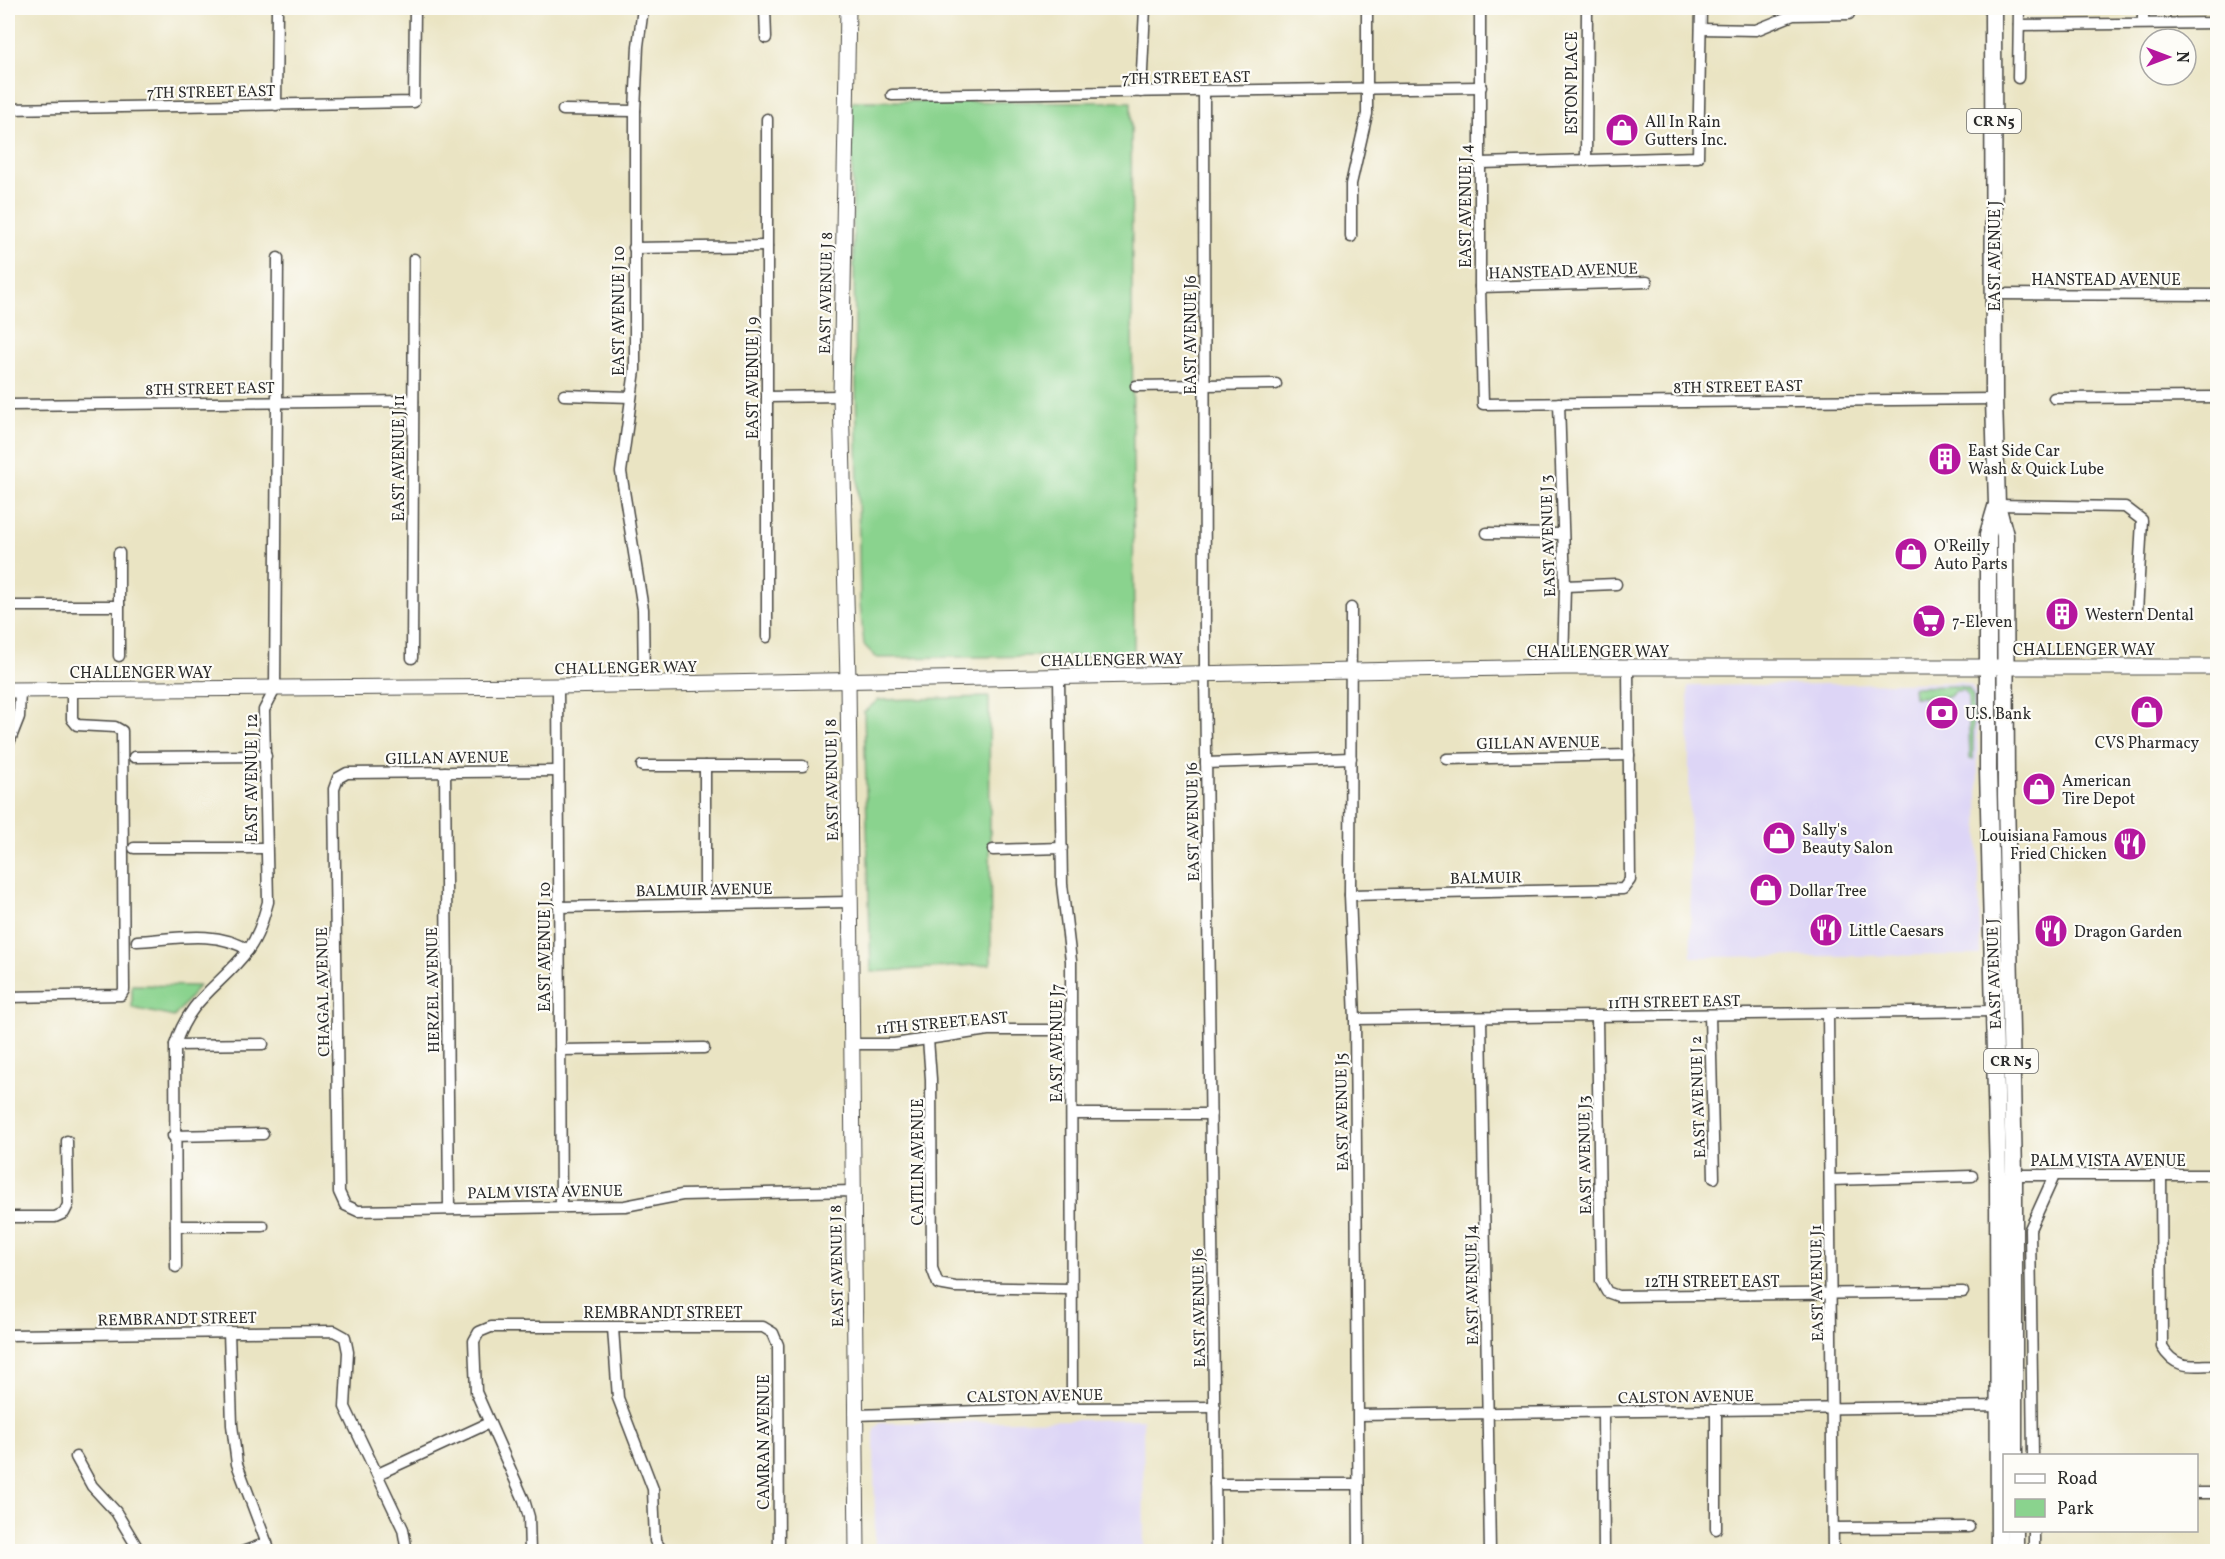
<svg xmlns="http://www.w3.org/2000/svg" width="2225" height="1559" font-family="Vollkorn,serif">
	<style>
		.built { fill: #ddd5f6 }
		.green { fill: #8ad38e; stroke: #5a7f5c; stroke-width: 1.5 }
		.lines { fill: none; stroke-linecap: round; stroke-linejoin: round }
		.street-casing { stroke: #484742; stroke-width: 13 }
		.secondary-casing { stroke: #484742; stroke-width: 17 }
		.primary-casing { stroke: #484742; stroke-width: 19 }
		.street { stroke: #fff; stroke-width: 10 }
		.secondary { stroke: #fff; stroke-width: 15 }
		.primary { stroke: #fff; stroke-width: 16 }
		.labels { text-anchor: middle; stroke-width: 4.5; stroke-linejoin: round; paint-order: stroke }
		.shield { fill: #fdfcf7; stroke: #6a6a68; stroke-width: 1.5 }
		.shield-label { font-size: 15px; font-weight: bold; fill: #2b2b2b }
		.street-label { font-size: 16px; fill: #2b2b2b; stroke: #fdfcf7 }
		.poi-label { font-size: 16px; fill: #2b2b2b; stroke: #fdfcf7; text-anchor: start }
	</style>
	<rect width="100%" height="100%" fill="#fdfcf7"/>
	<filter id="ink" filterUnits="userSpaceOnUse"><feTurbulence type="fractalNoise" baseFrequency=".0167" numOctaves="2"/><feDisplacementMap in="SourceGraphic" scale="12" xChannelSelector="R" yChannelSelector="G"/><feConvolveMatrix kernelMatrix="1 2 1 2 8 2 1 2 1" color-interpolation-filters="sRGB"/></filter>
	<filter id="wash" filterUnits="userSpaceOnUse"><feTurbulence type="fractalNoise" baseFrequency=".008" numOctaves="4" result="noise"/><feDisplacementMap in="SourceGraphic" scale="24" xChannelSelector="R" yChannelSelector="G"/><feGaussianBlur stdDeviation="1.35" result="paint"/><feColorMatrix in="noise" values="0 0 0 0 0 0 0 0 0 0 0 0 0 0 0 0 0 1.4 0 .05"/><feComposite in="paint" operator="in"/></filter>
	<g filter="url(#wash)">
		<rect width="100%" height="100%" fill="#eae4c3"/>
		<g class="built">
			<polygon points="1960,682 1972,686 1977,696 1980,955 1691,957 1688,686"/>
			<polygon points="1143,1419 1144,1551 875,1551 874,1429 880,1423"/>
		</g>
		<g class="green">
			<polygon points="854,101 1131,102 1134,655 877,658 864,645 860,603 851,105"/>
			<polygon points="1960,686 1969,689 1973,696 1973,759 1970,759 1968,696 1963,690 1955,691 1949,697 1914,697 1913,687"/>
			<polygon points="989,697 991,964 871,972 864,712 878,700"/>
			<polygon points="132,985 199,986 174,1017 132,1008"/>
		</g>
	</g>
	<g filter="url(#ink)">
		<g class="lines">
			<g class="street-casing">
				<g id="street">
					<polyline points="643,8 638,46 635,111 635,370 621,472 643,609 644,685"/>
					<polyline points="765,8 766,38"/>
					<polyline points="1480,8 1480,287 1483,404 1994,399"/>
					<polyline points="2143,8 2143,22"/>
					<polyline points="2019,25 2218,23"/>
					<polyline points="1701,29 1756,30 1793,15 1849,14"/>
					<polyline points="2018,78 2019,8"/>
					<polyline points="1204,91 1205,675 1216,1552"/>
					<polyline points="1141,92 1145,8"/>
					<polyline points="892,95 1481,87"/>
					<polyline points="276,105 277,8"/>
					<polyline points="8,109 414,102 415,8"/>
					<polyline points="563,110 635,111"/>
					<polyline points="1586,159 1587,8"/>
					<polyline points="1481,163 1698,157 1701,8"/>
					<polyline points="1351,237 1351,184 1367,114 1367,8"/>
					<polyline points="634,248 767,246"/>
					<polyline points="1480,287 1647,282"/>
					<polyline points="1994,294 2218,295"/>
					<polyline points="1136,386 1276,384"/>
					<polyline points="564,395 631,397"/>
					<polyline points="767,397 841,396"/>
					<polyline points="2054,398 2218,397"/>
					<polyline points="1559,403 1565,586 1563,667"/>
					<polyline points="8,405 413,401"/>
					<polyline points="1997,505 2125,507 2142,520 2137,613"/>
					<polyline points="1487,533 1562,534"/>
					<polyline points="119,553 119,656"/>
					<polyline points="1565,586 1616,584"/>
					<polyline points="8,606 119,606"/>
					<polyline points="1351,608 1350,895 1355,1019 1359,1552"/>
					<polyline points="767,637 767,119"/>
					<polyline points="412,658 414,259"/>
					<polyline points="1059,679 1062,884 1071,961 1072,1408"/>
					<polyline points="558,686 561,1207"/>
					<polyline points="8,745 19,717 20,690"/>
					<polyline points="134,757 266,756"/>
					<polyline points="1447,759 1629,755"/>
					<polyline points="1206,763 1351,758"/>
					<polyline points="642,766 803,766"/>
					<polyline points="705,766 705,904"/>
					<polyline points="558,771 347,773 338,778 334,789 339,1192 345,1205 358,1211 625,1206 682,1195 853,1191"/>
					<polyline points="445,772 449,1208"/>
					<polyline points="134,848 266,848"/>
					<polyline points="993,850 1062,848"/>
					<polyline points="1350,895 1623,889 1630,880 1628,669"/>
					<polyline points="559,907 850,902"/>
					<path d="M137,941C173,939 217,929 248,950"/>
					<polyline points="8,997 121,995 124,990 122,731 115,727 77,725 72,719 72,690"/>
					<polyline points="1828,1014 1833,1552"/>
					<polyline points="1710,1015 1714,1178"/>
					<polyline points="1597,1016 1601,1281 1607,1292 1618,1296 1963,1292"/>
					<polyline points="1481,1018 1490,1552"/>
					<polyline points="1355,1019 1994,1011"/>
					<polyline points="928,1039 931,1079 932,1268 938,1284 955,1287 1070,1289"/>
					<polyline points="852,1044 894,1044 988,1030 1071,1030"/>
					<polyline points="175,1045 263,1044"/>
					<polyline points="560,1050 704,1048"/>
					<polyline points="1072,1114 1211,1114"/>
					<polyline points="173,1136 263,1134"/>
					<polyline points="2010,1175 2218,1175"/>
					<path d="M2161,1175L2162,1347C2176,1371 2193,1365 2218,1365"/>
					<polyline points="1830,1180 1972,1176"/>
					<polyline points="8,1217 55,1217 64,1213 68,1205 67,1141"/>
					<polyline points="176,1226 263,1226"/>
					<path d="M176,1267L175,1045C190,997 221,986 248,950C259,935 263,919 268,902L264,710L275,689L278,258"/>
					<polyline points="613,1328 618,1398 653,1489 655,1541 661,1549 668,1552"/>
					<polyline points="229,1332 232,1425 237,1464 270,1552"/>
					<polyline points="8,1335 334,1331 345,1337 348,1352 345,1407 403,1529 407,1552"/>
					<polyline points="1716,1410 1716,1529"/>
					<polyline points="1603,1412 1604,1552"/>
					<polyline points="856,1415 1072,1408 1215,1407"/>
					<polyline points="1359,1415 2004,1406"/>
					<polyline points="2033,1456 2030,1229 2054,1176"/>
					<polyline points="76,1457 92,1486 116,1512 140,1552"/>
					<polyline points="378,1474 489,1423"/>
					<polyline points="1215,1484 1358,1484"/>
					<polyline points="2196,1493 2218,1493"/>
					<polyline points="1833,1528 1969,1527"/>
					<polyline points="242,1552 267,1543"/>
					<polyline points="530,1552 529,1517 524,1500 476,1392 474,1341 479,1332 491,1327 763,1327 773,1333 778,1345 779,1552"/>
					<polyline points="2034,1552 2034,1530"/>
				</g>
			</g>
			<g class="secondary-casing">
				<g id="secondary">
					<polyline points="848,8 841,396 848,680 857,1552"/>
					<polyline points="8,690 558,686 1563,667 2218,667"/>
				</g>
			</g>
			<g class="primary-casing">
				<g id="primary">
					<polyline points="1993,8 1994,399 1997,505 2005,535 2006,796 2014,1175 2014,1456"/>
					<polyline points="1996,507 1988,534 1988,769 1998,1175 1999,1552"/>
					<polyline points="2015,1530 2015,1552"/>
				</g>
			</g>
			<use href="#street" class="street"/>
			<use href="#secondary" class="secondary"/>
			<use href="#primary" class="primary"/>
		</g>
	</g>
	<defs>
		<g id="shop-disc" transform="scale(1.725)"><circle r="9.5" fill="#b5179e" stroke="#fdfcf7"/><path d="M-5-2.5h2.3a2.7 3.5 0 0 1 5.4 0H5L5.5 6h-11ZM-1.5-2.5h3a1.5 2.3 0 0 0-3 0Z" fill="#fff"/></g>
		<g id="building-disc" transform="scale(1.725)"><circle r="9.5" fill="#b5179e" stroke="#fdfcf7"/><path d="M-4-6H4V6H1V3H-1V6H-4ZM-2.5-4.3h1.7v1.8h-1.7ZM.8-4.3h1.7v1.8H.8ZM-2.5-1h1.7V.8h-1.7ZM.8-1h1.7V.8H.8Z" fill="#fff"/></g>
		<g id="supermarket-disc" transform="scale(1.725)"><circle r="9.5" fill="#b5179e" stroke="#fdfcf7"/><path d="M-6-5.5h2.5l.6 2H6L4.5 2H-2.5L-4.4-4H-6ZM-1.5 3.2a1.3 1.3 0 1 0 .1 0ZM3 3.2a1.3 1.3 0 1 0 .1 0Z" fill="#fff"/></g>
		<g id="bank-disc" transform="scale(1.725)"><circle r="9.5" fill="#b5179e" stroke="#fdfcf7"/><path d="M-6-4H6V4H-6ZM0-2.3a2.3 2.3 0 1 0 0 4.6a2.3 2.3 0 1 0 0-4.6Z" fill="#fff"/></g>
		<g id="restaurant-disc" transform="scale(1.725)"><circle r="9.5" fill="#b5179e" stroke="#fdfcf7"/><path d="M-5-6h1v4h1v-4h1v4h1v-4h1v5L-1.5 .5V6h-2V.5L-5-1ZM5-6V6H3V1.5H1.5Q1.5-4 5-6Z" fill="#fff"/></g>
	</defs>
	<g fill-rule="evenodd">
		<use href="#shop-disc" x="1622" y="130"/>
		<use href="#building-disc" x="1945" y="459"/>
		<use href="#shop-disc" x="1911" y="554"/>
		<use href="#building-disc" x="2062" y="614"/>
		<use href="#supermarket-disc" x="1929" y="621"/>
		<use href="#shop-disc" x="2147" y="712"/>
		<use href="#bank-disc" x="1942" y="713"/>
		<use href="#shop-disc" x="2039" y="789"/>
		<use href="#shop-disc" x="1779" y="838"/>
		<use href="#restaurant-disc" x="2130" y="844"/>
		<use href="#shop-disc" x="1766" y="890"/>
		<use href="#restaurant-disc" x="1826" y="930"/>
		<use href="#restaurant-disc" x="2051" y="931"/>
	</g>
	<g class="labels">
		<g class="shield">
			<rect x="1967" y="109" width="54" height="24" rx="4.5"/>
			<rect x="1984" y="1049" width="54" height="24" rx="4.5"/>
		</g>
		<g class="shield-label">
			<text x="1994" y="126">CR N5</text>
			<text x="2011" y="1066">CR N5</text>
		</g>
		<g class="street-label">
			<text transform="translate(1186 77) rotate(-1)" y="6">7TH STREET EAST</text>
			<text transform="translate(1571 83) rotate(-90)" y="6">ESTON PLACE</text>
			<text transform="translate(211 91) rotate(-1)" y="6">7TH STREET EAST</text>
			<text transform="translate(1465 206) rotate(-90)" y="6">EAST AVENUE J 4</text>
			<text transform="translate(1994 256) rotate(-90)" y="6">EAST AVENUE J</text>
			<text transform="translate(1563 270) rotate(-2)" y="6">HANSTEAD AVENUE</text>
			<text x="2106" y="285">HANSTEAD AVENUE</text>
			<text transform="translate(825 293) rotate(-89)" y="6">EAST AVENUE J 8</text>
			<text transform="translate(618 311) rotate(-90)" y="6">EAST AVENUE J 10</text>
			<text transform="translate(1190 335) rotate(-90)" y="6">EAST AVENUE J6</text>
			<text transform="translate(752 378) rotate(-90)" y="6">EAST AVENUE J 9</text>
			<text transform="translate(1738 386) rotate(-1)" y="6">8TH STREET EAST</text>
			<text transform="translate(210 388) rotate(-1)" y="6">8TH STREET EAST</text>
			<text transform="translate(398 458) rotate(-90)" y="6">EAST AVENUE J 11</text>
			<text transform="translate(1547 536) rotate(-92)" y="6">EAST AVENUE J 3</text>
			<text x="2084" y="655">CHALLENGER WAY</text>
			<text x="1598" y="657">CHALLENGER WAY</text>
			<text transform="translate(1112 659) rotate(-1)" y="6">CHALLENGER WAY</text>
			<text transform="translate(626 667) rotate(-1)" y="6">CHALLENGER WAY</text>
			<text x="141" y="678">CHALLENGER WAY</text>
			<text transform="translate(1538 742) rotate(-1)" y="6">GILLAN AVENUE</text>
			<text transform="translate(447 757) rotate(-1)" y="6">GILLAN AVENUE</text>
			<text transform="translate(251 778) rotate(-90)" y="6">EAST AVENUE J 12</text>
			<text transform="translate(831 780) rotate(-91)" y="6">EAST AVENUE J 8</text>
			<text transform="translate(1192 822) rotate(-91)" y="6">EAST AVENUE J6</text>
			<text transform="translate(1486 877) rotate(-1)" y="6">BALMUIR</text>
			<text transform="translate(704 889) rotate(-1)" y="6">BALMUIR AVENUE</text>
			<text transform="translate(544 947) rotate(-90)" y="6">EAST AVENUE J 10</text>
			<text transform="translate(1993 974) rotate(-92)" y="6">EAST AVENUE J</text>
			<text transform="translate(432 990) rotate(-91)" y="6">HERZEL AVENUE</text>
			<text transform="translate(322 992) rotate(-91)" y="6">CHAGAL AVENUE</text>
			<text transform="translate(1674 1001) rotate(-1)" y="6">11TH STREET EAST</text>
			<text transform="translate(942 1022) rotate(-5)" y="6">11TH STREET EAST</text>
			<text transform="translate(1056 1043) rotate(-90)" y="6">EAST AVENUE J7</text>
			<text transform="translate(1697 1097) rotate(-92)" y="6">EAST AVENUE J 2</text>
			<text transform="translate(1341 1112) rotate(-91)" y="6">EAST AVENUE J5</text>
			<text transform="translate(1584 1155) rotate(-91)" y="6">EAST AVENUE J3</text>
			<text x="2108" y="1166">PALM VISTA AVENUE</text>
			<text transform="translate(917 1162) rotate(-90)" y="6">CAITLIN AVENUE</text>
			<text transform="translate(545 1191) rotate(-1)" y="6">PALM VISTA AVENUE</text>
			<text transform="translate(836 1266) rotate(-91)" y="6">EAST AVENUE J 8</text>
			<text x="1712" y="1287">12TH STREET EAST</text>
			<text transform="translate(1816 1283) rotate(-91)" y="6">EAST AVENUE J1</text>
			<text transform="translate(1471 1285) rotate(-91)" y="6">EAST AVENUE J4</text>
			<text transform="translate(1198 1308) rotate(-91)" y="6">EAST AVENUE J6</text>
			<text x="663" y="1318">REMBRANDT STREET</text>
			<text transform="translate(177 1318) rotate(-1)" y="6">REMBRANDT STREET</text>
			<text transform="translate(1035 1395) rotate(-1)" y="6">CALSTON AVENUE</text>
			<text transform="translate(1686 1396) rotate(-1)" y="6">CALSTON AVENUE</text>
			<text transform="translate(763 1442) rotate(-90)" y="6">CAMRAN AVENUE</text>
		</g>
		<g class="poi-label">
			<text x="1645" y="127">All In Rain<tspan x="1645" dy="18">Gutters Inc.</tspan></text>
			<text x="1968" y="456">East Side Car<tspan x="1968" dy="18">Wash &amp; Quick Lube</tspan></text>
			<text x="1934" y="551">O'Reilly<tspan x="1934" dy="18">Auto Parts</tspan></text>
			<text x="2085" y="620">Western Dental</text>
			<text x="1952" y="627">7-Eleven</text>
			<text x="1965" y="719">U.S. Bank</text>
			<text x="2147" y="748" text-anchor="middle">CVS Pharmacy</text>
			<text x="2062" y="786">American<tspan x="2062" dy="18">Tire Depot</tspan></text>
			<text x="1802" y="835">Sally's<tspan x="1802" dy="18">Beauty Salon</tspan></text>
			<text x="2107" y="841" text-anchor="end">Louisiana Famous<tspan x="2107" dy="18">Fried Chicken</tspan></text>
			<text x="1789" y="896">Dollar Tree</text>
			<text x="1849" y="936">Little Caesars</text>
			<text x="2074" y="937">Dragon Garden</text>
		</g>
	</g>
	<rect width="2225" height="1559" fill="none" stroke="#fdfcf7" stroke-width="30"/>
	<rect x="2003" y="1454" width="195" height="78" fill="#fdfcf7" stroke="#a9a8a5" stroke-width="1.5"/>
	<rect x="2015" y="1474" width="30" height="9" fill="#ffffff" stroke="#a9a8a5" stroke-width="1.5"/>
	<text x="2057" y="1484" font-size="18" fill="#2b2b2b">Road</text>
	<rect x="2015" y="1499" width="30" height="18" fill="#8ad38e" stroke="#a9a8a5" stroke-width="1.5"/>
	<text x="2057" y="1514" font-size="18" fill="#2b2b2b">Park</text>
	<g transform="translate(2168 57) rotate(90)"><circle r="28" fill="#fdfcf7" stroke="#a9a8a5" stroke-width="1.5"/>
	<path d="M0-4.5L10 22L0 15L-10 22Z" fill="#b5179e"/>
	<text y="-9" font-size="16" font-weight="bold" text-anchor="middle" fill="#2b2b2b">N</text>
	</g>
</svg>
